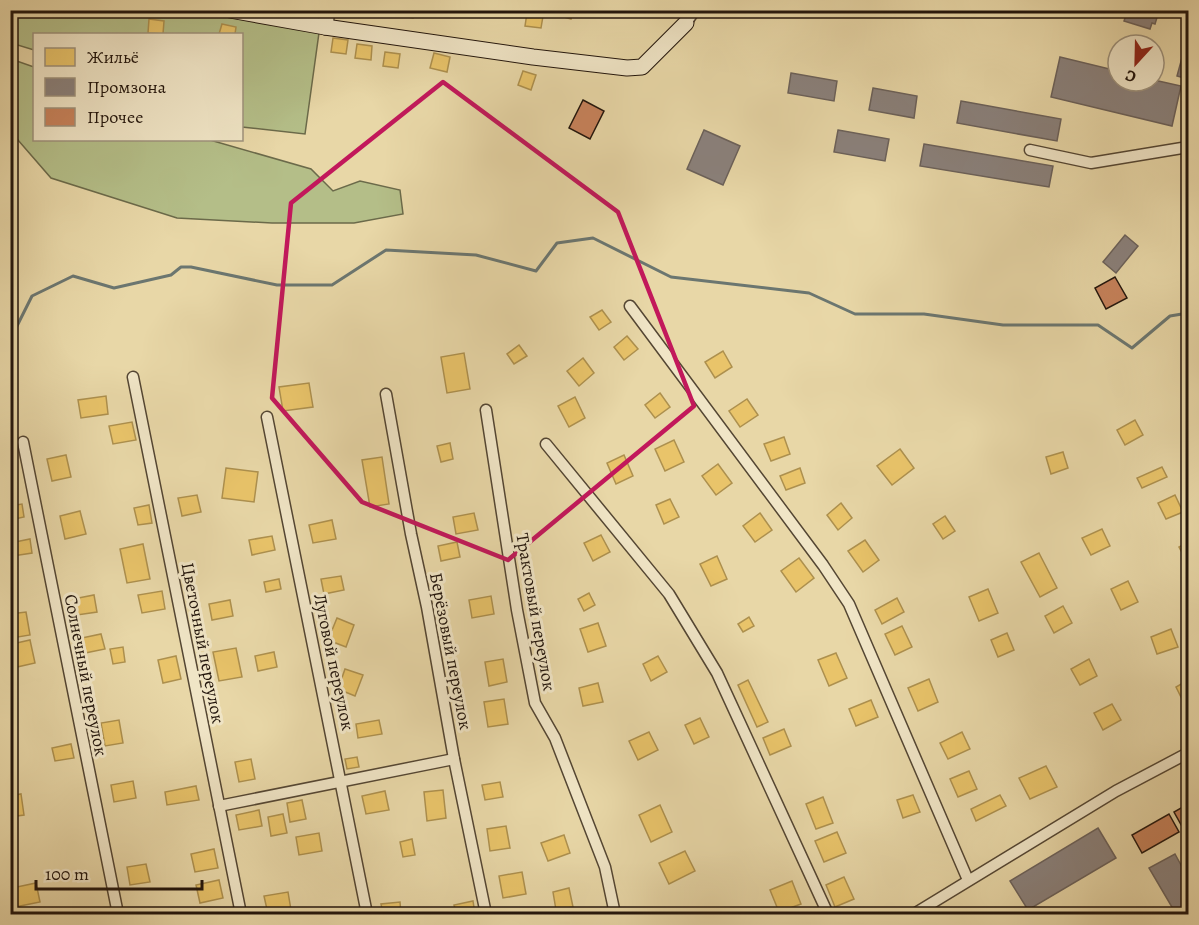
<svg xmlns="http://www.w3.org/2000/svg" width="1199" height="925" font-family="Alegreya,serif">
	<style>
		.green { fill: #b4be88; stroke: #6b6a4a; stroke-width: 1.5 }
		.homes { fill: #e9c46a; stroke: #ad904e; stroke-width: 1.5 }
		.industry { fill: #8a817c; stroke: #6b615a; stroke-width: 1.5 }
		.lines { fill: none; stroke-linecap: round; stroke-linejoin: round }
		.stream { stroke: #6b7670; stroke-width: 3 }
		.building { fill: #c7825b; stroke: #22150c; stroke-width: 1.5 }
		.street-casing { stroke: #544633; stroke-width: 13 }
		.secondary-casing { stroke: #22150c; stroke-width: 17 }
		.street { stroke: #f0e5c6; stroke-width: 10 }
		.secondary { stroke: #f0e5c6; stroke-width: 15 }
		.marked { fill: none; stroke: #c2185b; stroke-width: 4.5; stroke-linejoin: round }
		.labels { text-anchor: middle; stroke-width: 6; stroke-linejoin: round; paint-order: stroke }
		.street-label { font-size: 18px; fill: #22150c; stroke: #f0e5c6 }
	</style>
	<rect width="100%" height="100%" fill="#e8d7a7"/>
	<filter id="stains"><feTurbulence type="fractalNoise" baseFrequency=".00333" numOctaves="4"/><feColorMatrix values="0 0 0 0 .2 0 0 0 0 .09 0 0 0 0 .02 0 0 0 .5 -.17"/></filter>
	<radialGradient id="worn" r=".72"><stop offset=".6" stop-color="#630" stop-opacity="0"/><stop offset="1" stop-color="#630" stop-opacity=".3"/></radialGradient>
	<g class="green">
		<polygon points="10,11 322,11 305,134 242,127 242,34 34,34 34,50 11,43"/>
		<polygon points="11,59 34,67 34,140 210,140 311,169 333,191 360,181 400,190 403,214 354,223 272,223 177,218 51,178 11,132"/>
	</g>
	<g class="homes">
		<polygon points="341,10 362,10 361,15 341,12"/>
		<polygon points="396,10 414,10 413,18 395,15"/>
		<polygon points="458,10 471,10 471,15 458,14"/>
		<polygon points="558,10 573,10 571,19 557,15"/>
		<polygon points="527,13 543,16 541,28 525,26"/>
		<polygon points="149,19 164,21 163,34 148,33"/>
		<polygon points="222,24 236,27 235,34 219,34"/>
		<polygon points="333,38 348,40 346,54 331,52"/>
		<polygon points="357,44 372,46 371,60 355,58"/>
		<polygon points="385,52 400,54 398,68 383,66"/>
		<polygon points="434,53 450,57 447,72 430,68"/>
		<polygon points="523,71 536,75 531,90 518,85"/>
		<polygon points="602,310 611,322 599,330 590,317"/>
		<polygon points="627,336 638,349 624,360 614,347"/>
		<polygon points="519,345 527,356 514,364 507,354"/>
		<polygon points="723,351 732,367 715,378 705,362"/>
		<polygon points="464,353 470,389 447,393 441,357"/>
		<polygon points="583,358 594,373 579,386 567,371"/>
		<polygon points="309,383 313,407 283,411 279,387"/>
		<polygon points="660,393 670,407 655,418 645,405"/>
		<polygon points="106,396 108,414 81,418 78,400"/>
		<polygon points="575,397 585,418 569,427 558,406"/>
		<polygon points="747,399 758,415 740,427 729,411"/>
		<polygon points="1135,420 1143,435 1125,445 1117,430"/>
		<polygon points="132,422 136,440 113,444 109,426"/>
		<polygon points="784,437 790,454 771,461 764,444"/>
		<polygon points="674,440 684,462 665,471 655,449"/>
		<polygon points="450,443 453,459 441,462 437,446"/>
		<polygon points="900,449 914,468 892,485 877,466"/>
		<polygon points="1063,452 1068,468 1051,474 1046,457"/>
		<polygon points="66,455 71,477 52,481 47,459"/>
		<polygon points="624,455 633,476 616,484 607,463"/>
		<polygon points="382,457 389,504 370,507 362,460"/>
		<polygon points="718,464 732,483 716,495 702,476"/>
		<polygon points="1162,467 1167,477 1142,488 1137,478"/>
		<polygon points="226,468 258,472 254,502 222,498"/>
		<polygon points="800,468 805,483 786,490 780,476"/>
		<polygon points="197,495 201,512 182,516 178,498"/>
		<polygon points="1175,495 1183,512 1166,519 1158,503"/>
		<polygon points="670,499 679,517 664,524 656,505"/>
		<polygon points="841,503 852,518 838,530 827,515"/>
		<polygon points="22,504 24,517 10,520 10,506"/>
		<polygon points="149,505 152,523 138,525 134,508"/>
		<polygon points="80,511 86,534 65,539 60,516"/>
		<polygon points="474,513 478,530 456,534 453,517"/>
		<polygon points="760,513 772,530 755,542 743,526"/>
		<polygon points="945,516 955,531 943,539 933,524"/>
		<polygon points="332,520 336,539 313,543 309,525"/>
		<polygon points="1102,529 1110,546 1091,555 1082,538"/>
		<polygon points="601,535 610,552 593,561 584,543"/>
		<polygon points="272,536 275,550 252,555 249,540"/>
		<polygon points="30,539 32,553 13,556 10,543"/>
		<polygon points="865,540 879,560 863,572 848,551"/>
		<polygon points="457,542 460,557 441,561 438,546"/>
		<polygon points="1188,542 1188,564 1179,547"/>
		<polygon points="143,544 150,579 127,583 120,549"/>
		<polygon points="1039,553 1057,588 1040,597 1021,562"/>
		<polygon points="717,556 727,579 711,586 700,564"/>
		<polygon points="799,558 814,578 796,592 781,571"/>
		<polygon points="341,576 344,590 324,594 321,579"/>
		<polygon points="279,579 281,589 266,592 264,582"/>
		<polygon points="1128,581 1138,602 1121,610 1111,589"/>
		<polygon points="988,589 998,613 979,621 969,597"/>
		<polygon points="162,591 165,609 142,613 138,595"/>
		<polygon points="589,593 595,605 584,611 578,599"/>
		<polygon points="94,595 97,612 77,615 73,599"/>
		<polygon points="491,596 494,614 472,618 469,600"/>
		<polygon points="897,598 904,612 882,624 875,610"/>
		<polygon points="230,600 233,616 212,620 209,604"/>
		<polygon points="1063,606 1072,623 1054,633 1045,616"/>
		<polygon points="26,612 30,635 12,638 10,614"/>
		<polygon points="749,617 754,626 743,632 738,624"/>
		<polygon points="337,618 354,625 346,647 328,640"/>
		<polygon points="598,623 606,646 588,652 580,629"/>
		<polygon points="902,626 912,647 895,655 885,634"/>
		<polygon points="1171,629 1178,647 1157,654 1151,637"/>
		<polygon points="1007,633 1014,650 998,657 991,640"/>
		<polygon points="101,634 105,649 80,654 77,639"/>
		<polygon points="30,640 35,663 17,667 12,644"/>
		<polygon points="123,647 125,662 113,664 110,649"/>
		<polygon points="236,648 242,677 219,681 213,652"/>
		<polygon points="274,652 277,667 258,671 255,656"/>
		<polygon points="836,653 847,678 829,686 818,660"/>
		<polygon points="176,656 181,679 163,683 158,660"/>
		<polygon points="658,656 667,672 651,681 643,664"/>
		<polygon points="503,659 507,682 489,686 485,662"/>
		<polygon points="1089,659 1097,676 1080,685 1071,669"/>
		<polygon points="345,669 363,675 355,696 338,689"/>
		<polygon points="929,679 938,702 918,711 908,688"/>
		<polygon points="748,680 768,722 757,727 738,685"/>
		<polygon points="1188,680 1188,700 1184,703 1176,687"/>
		<polygon points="598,683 603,702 583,706 579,688"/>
		<polygon points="504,699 508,724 488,727 484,702"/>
		<polygon points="871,700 878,717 856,726 849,709"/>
		<polygon points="1112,704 1121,720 1103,730 1094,713"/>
		<polygon points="700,718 709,737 694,744 685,725"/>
		<polygon points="119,720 123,743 105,746 101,723"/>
		<polygon points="379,720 382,734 358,738 356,724"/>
		<polygon points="784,729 791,746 770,755 763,738"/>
		<polygon points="649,732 658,750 638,760 629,741"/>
		<polygon points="962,732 970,749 948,759 940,743"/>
		<polygon points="71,744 74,758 55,761 52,748"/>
		<polygon points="357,757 359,767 347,769 345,759"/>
		<polygon points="251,759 255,779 239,782 235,762"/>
		<polygon points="1046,766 1057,787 1030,799 1019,778"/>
		<polygon points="969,771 977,789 958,797 950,779"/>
		<polygon points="133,781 136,798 114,802 111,785"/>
		<polygon points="500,782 503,797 485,800 482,785"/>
		<polygon points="196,786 199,800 167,805 165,792"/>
		<polygon points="443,790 446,818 427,821 424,792"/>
		<polygon points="385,791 389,810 366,814 362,796"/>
		<polygon points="21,794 24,815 10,817 10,796"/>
		<polygon points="913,795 920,812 903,818 897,800"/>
		<polygon points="1000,795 1006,806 976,821 971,809"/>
		<polygon points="823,797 833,823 816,829 806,804"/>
		<polygon points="302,800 306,819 290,822 287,803"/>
		<polygon points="660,805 672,832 651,842 639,815"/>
		<polygon points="259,810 262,826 239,830 236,815"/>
		<polygon points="283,814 287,833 271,836 268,817"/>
		<polygon points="506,826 510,848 490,851 487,829"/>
		<polygon points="837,832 846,853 824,862 815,841"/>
		<polygon points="319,833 322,851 299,855 296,837"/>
		<polygon points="564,835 570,853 548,861 541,843"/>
		<polygon points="412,839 415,855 403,857 400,842"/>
		<polygon points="214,849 218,868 195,872 191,854"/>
		<polygon points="685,851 695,871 669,884 659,863"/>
		<polygon points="146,864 150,882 130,885 127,867"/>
		<polygon points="522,872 526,894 503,898 499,876"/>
		<polygon points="844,877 854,899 835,907 826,885"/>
		<polygon points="219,880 223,898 200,903 196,885"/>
		<polygon points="792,881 801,904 779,912 770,890"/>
		<polygon points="36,883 40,902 15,907 12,888"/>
		<polygon points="569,888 573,907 556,910 553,892"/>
		<polygon points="288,892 291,910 268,914 264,896"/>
		<polygon points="473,901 475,914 456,914 454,905"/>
		<polygon points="400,902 401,914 383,914 381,904"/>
		<polygon points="712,908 715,914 696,914"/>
	</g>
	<g class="industry">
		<polygon points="1110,10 1156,10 1159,11 1155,24 1152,23 1150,29 1124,21 1126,15"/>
		<polygon points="1188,36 1188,79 1177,76"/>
		<polygon points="1060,57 1118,71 1118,81 1154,80 1181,86 1172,126 1051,97"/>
		<polygon points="791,73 837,81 834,101 788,93"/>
		<polygon points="873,88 917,96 914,118 869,110"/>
		<polygon points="961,101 1061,119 1057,141 957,123"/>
		<polygon points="704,130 740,146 723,185 687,169"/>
		<polygon points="838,130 889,139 885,161 834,152"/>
		<polygon points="924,144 1053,166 1049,187 920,166"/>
		<polygon points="1125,235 1138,246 1116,273 1103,262"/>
		<polygon points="1098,828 1116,858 1028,910 1010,881"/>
		<polygon points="1188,843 1188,856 1183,846"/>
		<polygon points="1175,854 1188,878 1188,908 1176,914 1149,868"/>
	</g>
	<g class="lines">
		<polyline class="stream" points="10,330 15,330 32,296 73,276 114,288 171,275 181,267 191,267 277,285 332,285 386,250 476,255 536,271 557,243 593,238 671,277 809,293 855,314 924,314 1003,325 1098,325 1132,348 1170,316 1188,313"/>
	</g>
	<g class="building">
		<polygon points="583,100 604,111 590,139 569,128"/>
		<polygon points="1115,277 1127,298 1106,309 1095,288"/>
		<polygon points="1188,804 1188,828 1184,830 1174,812"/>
		<polygon points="1169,814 1179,832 1142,853 1132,835"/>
	</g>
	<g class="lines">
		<g class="street-casing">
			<g id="street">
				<polyline points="686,23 695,10"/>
				<polyline points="1030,150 1091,163 1188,147"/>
				<polyline points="630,306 823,565 849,604 968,880"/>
				<polyline points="133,377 241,914"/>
				<polyline points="386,394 411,534 427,607 454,759 486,914"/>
				<polyline points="486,410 517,610 535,703 555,738 605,867 615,914"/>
				<polyline points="267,417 367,914"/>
				<polyline points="23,442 118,914"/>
				<polyline points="546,444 669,594 717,673 828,914"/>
				<polyline points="219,806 454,759"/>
				<polyline points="914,914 1116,791 1188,753"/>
			</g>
		</g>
		<g class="secondary-casing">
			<g id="secondary">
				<polyline points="230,10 325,27 533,57 627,68 642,67 686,23"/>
				<polyline points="325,27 327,10"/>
			</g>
		</g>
		<use href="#street" class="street"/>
		<use href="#secondary" class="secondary"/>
	</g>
	<path class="marked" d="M443,82L618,212L694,406L508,560L362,502L272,398L291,203Z"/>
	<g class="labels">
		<g class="street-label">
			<text transform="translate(536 612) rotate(80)" y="6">Трактовый переулок</text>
			<text transform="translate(203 643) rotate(79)" y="6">Цветочный переулок</text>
			<text transform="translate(451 651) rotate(79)" y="6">Берёзовый переулок</text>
			<text transform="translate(334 662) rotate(78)" y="6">Луговой переулок</text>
			<text transform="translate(86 675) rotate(79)" y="6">Солнечный переулок</text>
		</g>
	</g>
	<rect width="1199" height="925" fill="none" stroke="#e8d7a7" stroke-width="36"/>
	<rect x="12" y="12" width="1175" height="901" fill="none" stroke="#22150c" stroke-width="3"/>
	<rect x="18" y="18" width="1163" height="889" fill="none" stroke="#22150c" stroke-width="1.5"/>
	<rect x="33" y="33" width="210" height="108" fill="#f0e5c6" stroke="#9e927c" stroke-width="1.5"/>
	<rect x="45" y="48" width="30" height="18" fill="#e9c46a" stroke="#9e927c" stroke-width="1.5"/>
	<text x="87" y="63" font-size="18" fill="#22150c">Жильё</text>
	<rect x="45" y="78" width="30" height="18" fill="#8a817c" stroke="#9e927c" stroke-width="1.5"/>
	<text x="87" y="93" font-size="18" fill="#22150c">Промзона</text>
	<rect x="45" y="108" width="30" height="18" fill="#c7825b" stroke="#9e927c" stroke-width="1.5"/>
	<text x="87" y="123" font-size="18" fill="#22150c">Прочее</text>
	<g transform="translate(1136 63) rotate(202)"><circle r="28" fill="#f0e5c6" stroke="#9e927c" stroke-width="1.5"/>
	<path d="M0-4.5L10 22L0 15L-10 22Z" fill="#8f2418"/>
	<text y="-9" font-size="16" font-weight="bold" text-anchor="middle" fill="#22150c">С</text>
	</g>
	<path d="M36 880v9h166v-9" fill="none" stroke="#22150c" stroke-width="3"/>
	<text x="45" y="880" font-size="18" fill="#22150c" stroke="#f0e5c6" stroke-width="4.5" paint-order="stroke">100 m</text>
	<rect width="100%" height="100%" filter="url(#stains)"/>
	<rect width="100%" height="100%" fill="url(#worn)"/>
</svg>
